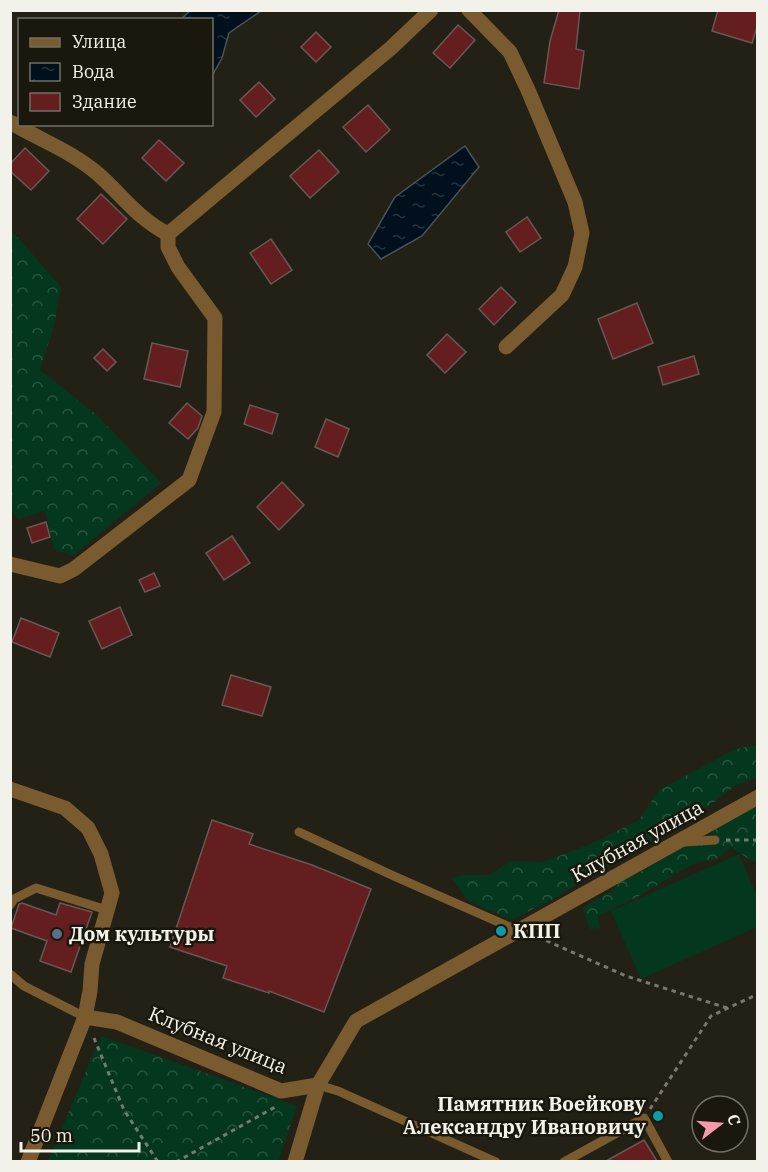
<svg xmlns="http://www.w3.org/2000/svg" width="768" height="1172" font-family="'IBM Plex Serif',serif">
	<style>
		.forest { fill: url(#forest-crowns) }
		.pitch { fill: #03381e }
		.water { fill: url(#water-ripples); stroke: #49545a; stroke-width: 1.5 }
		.building { fill: #641e1f; stroke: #675856; stroke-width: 1.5 }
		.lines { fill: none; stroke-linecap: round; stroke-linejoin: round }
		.path { stroke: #79776e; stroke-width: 3; stroke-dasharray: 4.5 4.5; stroke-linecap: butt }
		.lane { stroke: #7a5b2f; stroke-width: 9 }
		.street { stroke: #7a5b2f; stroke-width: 15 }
		.culture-dot { fill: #0f9aa8; stroke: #1a180d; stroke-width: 2 }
		.service-dot { fill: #5c6f8a; stroke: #1a180d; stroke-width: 2 }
		.labels { text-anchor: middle; stroke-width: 5; stroke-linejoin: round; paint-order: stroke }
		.street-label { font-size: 20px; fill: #f3f2ea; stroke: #1a180d }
		.poi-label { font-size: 20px; font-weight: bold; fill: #f3f2ea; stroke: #1a180d; text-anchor: start }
	</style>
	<defs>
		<pattern id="forest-crowns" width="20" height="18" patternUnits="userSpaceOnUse" patternTransform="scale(1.5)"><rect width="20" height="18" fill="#03381e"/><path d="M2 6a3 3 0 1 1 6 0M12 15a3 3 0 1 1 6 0" fill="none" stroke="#28553f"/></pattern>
		<pattern id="water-ripples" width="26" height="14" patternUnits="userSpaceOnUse" patternTransform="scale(1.5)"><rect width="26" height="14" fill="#00111d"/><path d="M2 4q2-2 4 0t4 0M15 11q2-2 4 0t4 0" fill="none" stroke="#26343e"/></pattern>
	</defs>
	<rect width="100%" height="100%" fill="#232116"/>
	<g class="forest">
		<polygon points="11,230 61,287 54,326 40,370 98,416 161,483 73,556 54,549 45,511 18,519 11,508"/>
		<polygon points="757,744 757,778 736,785 693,818 613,863 555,898 511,920 469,901 451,878 464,875 490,875 511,861 543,862 591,844 639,820 659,790 734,750"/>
		<polygon points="757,804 757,862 750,860 731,847 716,859 692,864 639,896 598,916 600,928 590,929 583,908 613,890 624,877 638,873 686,846 702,845 717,827"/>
		<polygon points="101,1036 297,1106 278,1161 48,1161"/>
	</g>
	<polygon class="pitch" points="739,854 757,896 757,927 641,979 611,911"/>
	<g class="water">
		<polygon points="190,11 190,10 261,11 229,33 222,58 212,76 212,20 181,19"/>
		<polygon points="465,146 479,167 422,236 381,259 368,244 395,197"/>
	</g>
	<g class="building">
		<polygon points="559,10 580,10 576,49 584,51 579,89 544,83 550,41"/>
		<polygon points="718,10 758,10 758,24 752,43 712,31"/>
		<polygon points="458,25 475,40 450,68 433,53"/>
		<polygon points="316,32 331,47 316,62 301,47"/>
		<polygon points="259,82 275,99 256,117 240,100"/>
		<polygon points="368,105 390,130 366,152 343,127"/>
		<polygon points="159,140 184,163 166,181 142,158"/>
		<polygon points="25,148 49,171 31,190 10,171 10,164"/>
		<polygon points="319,150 339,172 310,198 290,176"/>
		<polygon points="101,194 127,219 103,244 77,219"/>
		<polygon points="527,217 541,238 520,252 506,232"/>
		<polygon points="271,239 292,270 271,284 250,253"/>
		<polygon points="501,287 516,302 494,325 479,309"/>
		<polygon points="637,303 653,343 613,359 598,319"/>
		<polygon points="447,334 466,352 445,373 427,355"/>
		<polygon points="152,343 188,351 180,387 144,379"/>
		<polygon points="103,349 116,362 107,371 94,358"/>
		<polygon points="694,356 699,374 663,385 658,367"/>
		<polygon points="187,403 202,416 198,428 188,439 169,423"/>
		<polygon points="250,405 278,414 272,434 244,424"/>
		<polygon points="326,419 349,429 338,457 315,447"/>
		<polygon points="282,482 304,505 279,530 257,507"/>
		<polygon points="46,522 50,537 32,543 27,528"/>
		<polygon points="232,536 250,563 224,580 206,553"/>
		<polygon points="154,573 160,586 145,592 139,580"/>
		<polygon points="120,607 132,635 102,649 89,621"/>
		<polygon points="21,618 59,633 50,657 12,642"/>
		<polygon points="231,675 271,687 262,716 222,705"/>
		<polygon points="212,820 253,834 249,844 312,865 371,889 324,1012 269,991 269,993 223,978 227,966 170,947"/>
		<polygon points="22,903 56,915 60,903 92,912 71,972 40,961 47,941 11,928 19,904"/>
		<polygon points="644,1140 657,1161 606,1161"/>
	</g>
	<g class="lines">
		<g class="path">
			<polyline points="726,840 758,840"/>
			<polyline points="538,937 626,976 727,1008"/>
			<polyline points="94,1038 124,1110 158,1162"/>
			<polyline points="650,1109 711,1016 758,994"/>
			<polyline points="176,1162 277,1106"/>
		</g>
		<g class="lane">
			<polyline points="299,832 396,877 519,931"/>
			<polyline points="684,842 715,840"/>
			<polyline points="10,905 14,899 36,888 107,910"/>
			<polyline points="10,974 24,986 85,1017"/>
			<polyline points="318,1085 338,1091 496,1162"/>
			<polyline points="564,1162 644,1118 668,1162"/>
		</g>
		<g class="street">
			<polyline points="469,10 510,52 528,90 575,202 582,233 575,267 562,295 506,347"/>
			<path d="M10,122C38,139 73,152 98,174C122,195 138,219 168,234"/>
			<polyline points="10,564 60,576 74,569 189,480 214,412 215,318 178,267 168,247 168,234 391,48 431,10"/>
			<polyline points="10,789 65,808 88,828 101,854 112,893 92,964 90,991 85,1017 28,1162"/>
			<polyline points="85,1017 117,1022 281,1091 318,1085"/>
			<polyline points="295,1162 318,1085 356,1021 758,797"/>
		</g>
	</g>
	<g class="culture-dot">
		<circle cx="501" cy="931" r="6"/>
		<circle cx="658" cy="1116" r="6"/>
	</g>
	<circle class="service-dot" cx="57" cy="934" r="6"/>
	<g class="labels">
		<g class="street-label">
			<text transform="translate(637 841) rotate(-29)" y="7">Клубная улица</text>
			<text transform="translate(218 1040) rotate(22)" y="7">Клубная улица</text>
		</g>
		<g class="poi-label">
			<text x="513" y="938">КПП</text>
			<text x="69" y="941">Дом культуры</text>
			<text x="646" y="1111" text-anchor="end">Памятник Воейкову<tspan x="646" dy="23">Александру Ивановичу</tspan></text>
		</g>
	</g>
	<rect width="768" height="1172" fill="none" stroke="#f3f2ea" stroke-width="24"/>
	<rect x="18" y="18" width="195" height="108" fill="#1a180d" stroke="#716f65" stroke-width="1.5"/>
	<rect x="30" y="38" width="30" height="9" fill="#7a5b2f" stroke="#716f65" stroke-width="1.5"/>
	<text x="72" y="48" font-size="18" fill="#f3f2ea">Улица</text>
	<rect x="30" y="63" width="30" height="18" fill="url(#water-ripples)" stroke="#716f65" stroke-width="1.5"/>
	<text x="72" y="78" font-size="18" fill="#f3f2ea">Вода</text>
	<rect x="30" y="93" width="30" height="18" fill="#641e1f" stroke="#716f65" stroke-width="1.5"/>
	<text x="72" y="108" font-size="18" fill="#f3f2ea">Здание</text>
	<g transform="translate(720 1124) rotate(73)"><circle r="28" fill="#1a180d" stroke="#716f65" stroke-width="1.5"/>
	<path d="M0-4.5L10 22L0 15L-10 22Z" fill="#f39aab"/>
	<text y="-9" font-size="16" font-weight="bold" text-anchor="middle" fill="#f3f2ea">С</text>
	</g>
	<path d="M21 1142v9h118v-9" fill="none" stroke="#f3f2ea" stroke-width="3"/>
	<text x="30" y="1142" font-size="18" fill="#f3f2ea" stroke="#1a180d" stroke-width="4.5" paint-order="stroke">50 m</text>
</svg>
